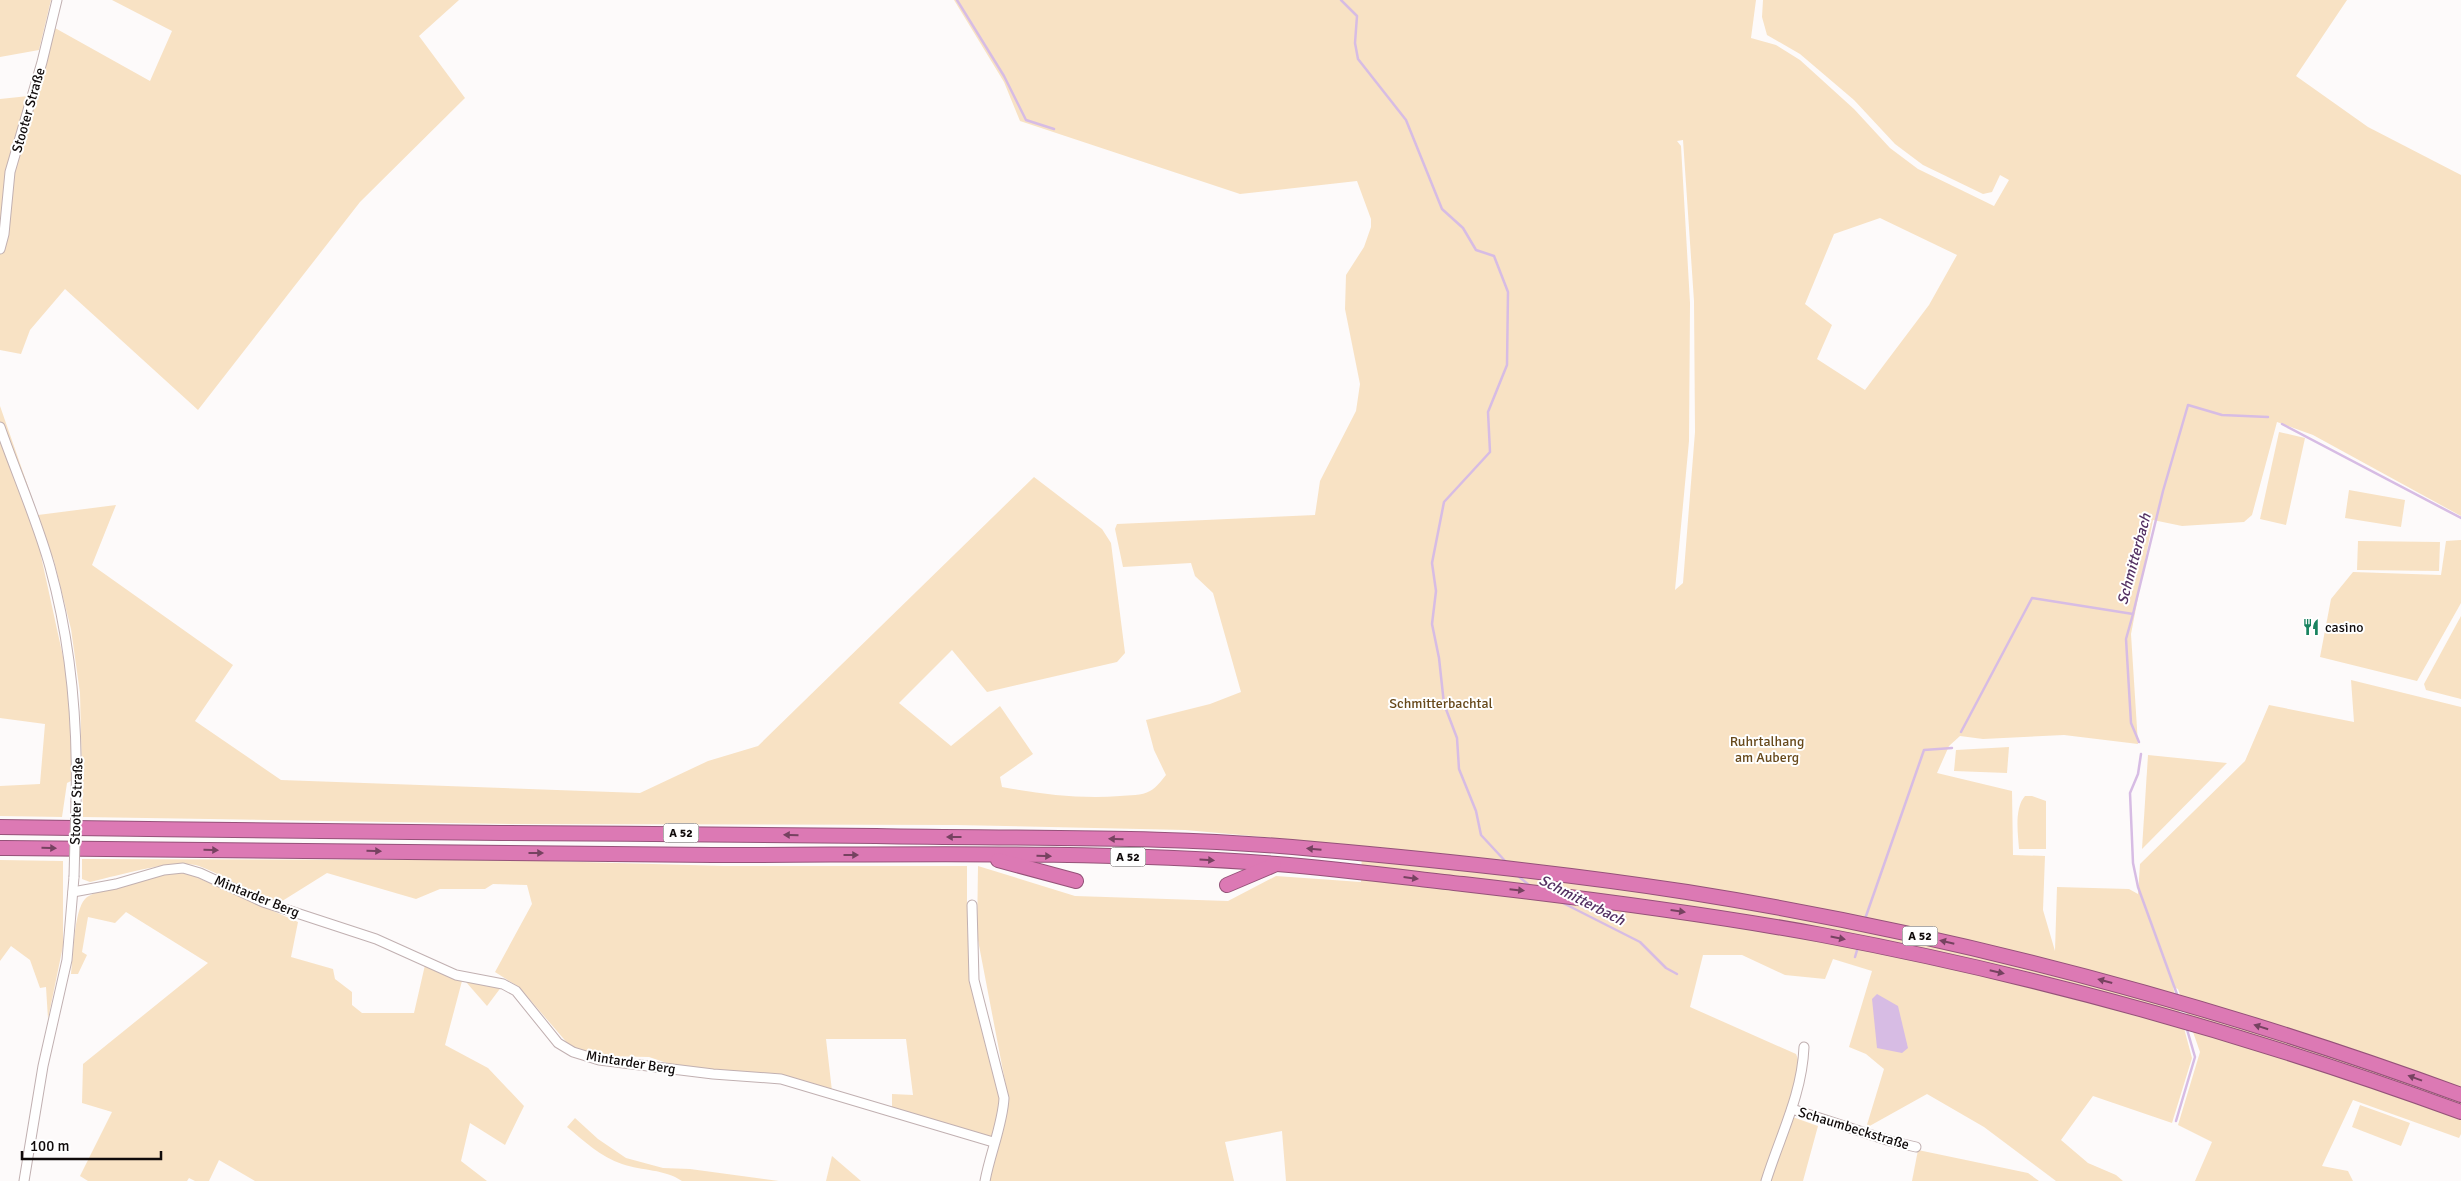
<svg xmlns="http://www.w3.org/2000/svg" width="2461" height="1181" font-family="Signika,sans-serif">
	<style>
		.green { fill: #f8e2c4; fill-rule: evenodd }
		.water { fill: #d7bce4 }
		.lines { fill: none; stroke-linecap: round; stroke-linejoin: round }
		.stream { stroke: #d7bce4; stroke-width: 2.5 }
		.minor-casing { stroke: #c1b0b1; stroke-width: 11 }
		.highway-casing { stroke: #955279; stroke-width: 16 }
		.minor { stroke: #fff; stroke-width: 9 }
		.highway { stroke: #dc79b4; stroke-width: 14 }
		.minor-bridge-casing { stroke: #c1b0b1; stroke-width: 11; stroke-linecap: butt }
		.minor-bridge { stroke: #fff; stroke-width: 9 }
		.oneway { fill: #764260 }
		.labels { text-anchor: middle; stroke-width: 4; stroke-linejoin: round; paint-order: stroke }
		.shield { fill: #fff; stroke: #585454; stroke-width: 1 }
		.shield-label { font-size: 12px; font-weight: bold; fill: #100b0b }
		.street-label { font-size: 14px; fill: #100b0b; stroke: #fff }
		.poi-label { font-size: 14px; fill: #100b0b; stroke: #fff; text-anchor: start }
		.park-label { font-size: 14px; fill: #67491b; stroke: #fff }
		.water-label { font-size: 15px; font-style: italic; fill: #533062; stroke: #fff }
	</style>
	<rect width="100%" height="100%" fill="#fdfafa"/>
	<g class="green">
		<polygon points="0,0 51,0 39,50 0,57"/>
		<polygon points="112,0 459,0 419,36 465,98 360,202 198,410 65,289 30,330 21,354 0,350 0,99 38,95 55,28 150,81 172,31"/>
		<path d="M954,0H1756L1751,38L1776,45L1800,60L1854,109L1890,148L1918,169L1994,206L2009,180L2000,175L1992,192L1983,194L1923,165L1895,144L1854,100L1800,54L1767,35L1762,17L1763,0H2347L2296,76L2368,127L2461,175V516L2313,435L2277,422L2252,515L2244,522L2182,526L2153,520L2131,634L2138,744L2064,735L1983,739L1960,736L1949,746L1937,773L2012,791L2013,855L2045,856L2043,910L2055,951L2057,887L2129,889L2138,894L2140,864L2245,761L2269,705L2354,722L2351,680L2461,707V1134L2459,1138L2353,1100L2322,1166L2348,1171L2353,1181H2195L2212,1142L2178,1125L2200,1052L2178,989L2173,987L2192,1058L2172,1123L2093,1096L2061,1140L2088,1163L2116,1175L2123,1181H2056L1984,1127L1927,1094L1866,1128L1884,1069L1866,1054L1849,1047L1872,971L1833,959L1825,979L1785,975L1742,955H1703L1690,1007L1796,1054C1805,1072 1792,1097 1787,1115L1818,1126L1803,1181H1286L1282,1131L1225,1142L1234,1181H989L997,1140L892,1111V1094L913,1095L906,1039H826L832,1091L679,1067L649,1057L598,1056L580,1051L569,1045L519,987L495,972L532,904L527,885L493,884L485,889H440L416,899L327,873L279,903C250,896 227,876 199,866C174,858 117,876 90,882L82,879V859L511,860L724,866H967V921L971,980L1002,1101L1009,1102L977,935L978,866L1075,896L1228,901L1276,876L1361,882L1362,846L1185,830L956,825L513,824L83,817L80,693L71,629L53,557L41,556L67,675L73,780L67,783L62,817L0,816V786L40,784L45,724L0,718V406L38,515L116,505L92,565L233,665L195,721L281,780L640,793L708,761L758,746L1034,477L1102,529L1111,543L1125,653L1117,662L987,692L952,650L899,703L951,746L1000,706L1033,754L1000,777L1002,787C1042,794 1079,799 1120,796C1129,795 1142,796 1150,791C1157,787 1161,781 1166,775L1154,750L1146,720L1210,704L1241,692L1213,593L1195,576L1191,563L1123,567L1115,529L1117,524L1315,515L1320,481L1356,411L1360,384L1345,309L1346,275L1364,247L1371,227V219L1357,181L1240,194L1020,121L1004,82ZM1683,140L1694,301L1695,432L1683,583L1675,590L1689,441L1690,303L1681,146L1677,141ZM1880,218L1957,255L1929,305L1865,390L1817,359L1832,325L1805,304L1834,234Z"/>
		<polygon points="2279,432 2305,438 2286,525 2260,519"/>
		<polygon points="2349,490 2405,500 2401,527 2345,518"/>
		<polygon points="2461,540 2461,603 2417,681 2320,657 2331,599 2353,572 2441,575 2446,541"/>
		<polygon points="2358,541 2440,542 2439,571 2357,570"/>
		<polygon points="2461,616 2461,699 2426,690 2424,684"/>
		<polygon points="2009,747 2007,773 1954,771 1956,750"/>
		<polygon points="2148,755 2227,763 2142,849"/>
		<path d="M2025,796H2032L2046,801V849H2019C2018,834 2014,808 2025,796Z"/>
		<polygon points="0,860 63,861 63,946 48,1019 46,987 40,988 30,960 11,946 0,961"/>
		<path d="M166,873H187L298,922L291,957L333,969L335,979L352,992V1005L362,1013H414L425,965L462,981L445,1045L488,1068L524,1106L505,1145L470,1123L461,1161L487,1181H255L219,1160L209,1181H195L189,1178L187,1181H88L80,1176L112,1112L82,1103L83,1064L208,963L126,912L115,923L88,917L82,952L87,955L78,974H71C73,958 74,910 85,899C94,889 150,877 166,873Z"/>
		<polygon points="466,982 502,986 487,1006"/>
		<polygon points="2360,1105 2410,1123 2401,1146 2352,1127"/>
		<path d="M575,1118L598,1139L626,1158L663,1168L690,1169L779,1181H682C664,1169 643,1171 622,1164C601,1157 584,1141 567,1127Z"/>
		<polygon points="1918,1150 2028,1173 2039,1181 1912,1181"/>
		<polygon points="832,1156 861,1181 826,1181"/>
	</g>
	<polygon class="water" points="1877,994 1898,1006 1908,1048 1902,1053 1877,1048 1872,999"/>
	<g class="lines">
		<g class="stream">
			<polyline points="957,0 1004,76 1026,120 1054,129"/>
			<polyline points="1341,0 1357,16 1355,43 1358,59 1406,120 1442,209 1463,228 1476,250 1494,256 1508,292 1507,365 1488,412 1490,452 1444,502 1432,563 1436,591 1432,624 1439,658 1444,704 1457,738 1459,769 1476,811 1481,835 1507,863"/>
			<polyline points="2282,424 2461,518"/>
			<polyline points="2133,614 2126,639 2131,723 2139,742"/>
			<polyline points="1961,732 2032,598 2133,614 2163,491 2188,405 2222,415 2268,417"/>
			<polyline points="2141,754 2138,774 2130,793 2133,863 2138,887 2178,997"/>
			<polyline points="1517,875 1530,886"/>
			<polyline points="1561,902 1640,942 1666,968 1677,974"/>
			<polyline points="1865,919 1924,750 1952,748"/>
			<polyline points="1855,957 1858,947"/>
			<polyline points="2176,1121 2195,1057 2186,1026"/>
		</g>
		<g class="minor-casing">
			<g id="minor">
				<polyline points="0,249 4,234 10,172 42,62 57,0"/>
				<path d="M0,427C16,473 37,520 50,567C71,643 78,722 76,801"/>
				<polyline points="73,892 116,884 164,870 183,868 200,873 263,902 376,939 456,975 503,984 516,991 558,1043 573,1052 599,1060 713,1074 781,1079 993,1142"/>
				<path d="M972,905L974,980L1004,1098C1003,1123 990,1154 985,1181"/>
				<polyline points="1792,1109 1890,1141 1916,1147"/>
				<polyline points="24,1181 43,1066 67,960 74,877"/>
				<path d="M1766,1181C1780,1136 1802,1095 1804,1047"/>
			</g>
		</g>
		<g class="highway-casing">
			<g id="highway">
				<path d="M0,827C167,829 334,832 501,833C626,834 751,834 876,836C1022,839 1169,835 1314,849C1439,860 1563,873 1687,892C1951,934 2210,1003 2461,1095"/>
				<path d="M0,848C238,850 476,853 713,855C901,855 1089,850 1277,864C1339,869 1401,877 1463,884C1584,898 1703,913 1822,935C2040,976 2253,1036 2461,1112"/>
				<polyline points="998,860 1076,881"/>
				<polyline points="1227,885 1274,865"/>
			</g>
		</g>
		<use href="#minor" class="minor"/>
		<use href="#highway" class="highway"/>
		<g class="minor-bridge-casing">
			<polyline id="minor-bridge" points="74,877 76,801"/>
		</g>
		<use href="#minor-bridge" class="minor-bridge"/>
	</g>
	<defs><path id="oneway-solid" d="M-6-.8H1V-3.2L6.5 0L1 3.2V.8H-6Z" transform="scale(1.25)"/></defs>
	<g class="oneway">
		<use href="#oneway-solid" transform="translate(791 835) rotate(-179)"/>
		<use href="#oneway-solid" transform="translate(954 837) rotate(180)"/>
		<use href="#oneway-solid" transform="translate(1116 839) rotate(-178)"/>
		<use href="#oneway-solid" transform="translate(49 848) rotate(1)"/>
		<use href="#oneway-solid" transform="translate(1314 849) rotate(-175)"/>
		<use href="#oneway-solid" transform="translate(211 850) rotate(1)"/>
		<use href="#oneway-solid" transform="translate(374 851) rotate(1)"/>
		<use href="#oneway-solid" transform="translate(536 853)"/>
		<use href="#oneway-solid" transform="translate(851 855)"/>
		<use href="#oneway-solid" transform="translate(1044 856) rotate(1)"/>
		<use href="#oneway-solid" transform="translate(1207 860) rotate(3)"/>
		<use href="#oneway-solid" transform="translate(1411 878) rotate(7)"/>
		<use href="#oneway-solid" transform="translate(1517 890) rotate(6)"/>
		<use href="#oneway-solid" transform="translate(1678 911) rotate(8)"/>
		<use href="#oneway-solid" transform="translate(1838 938) rotate(11)"/>
		<use href="#oneway-solid" transform="translate(1947 942) rotate(-167)"/>
		<use href="#oneway-solid" transform="translate(1997 972) rotate(13)"/>
		<use href="#oneway-solid" transform="translate(2105 981) rotate(-165)"/>
		<use href="#oneway-solid" transform="translate(2261 1027) rotate(-163)"/>
		<use href="#oneway-solid" transform="translate(2415 1078) rotate(-160)"/>
	</g>
	<defs>
		<g id="restaurant-bare" transform="scale(1.35)"><path d="M-5-6h1v4h1v-4h1v4h1v-4h1v5L-1.5 .5V6h-2V.5L-5-1ZM5-6V6H3V1.5H1.5Q1.5-4 5-6Z" fill="#18835f" stroke="#fff" stroke-width="2.5" paint-order="stroke"/></g>
	</defs>
	<g fill-rule="evenodd">
		<use href="#restaurant-bare" x="2311" y="627"/>
	</g>
	<g class="labels">
		<g class="shield">
			<rect x="663.5" y="823.5" width="35" height="19" rx="4"/>
			<rect x="1110.5" y="847.5" width="35" height="19" rx="4"/>
			<rect x="1902.5" y="926.5" width="35" height="19" rx="4"/>
		</g>
		<g class="shield-label">
			<text x="681" y="837">A 52</text>
			<text x="1128" y="861">A 52</text>
			<text x="1920" y="940">A 52</text>
		</g>
		<g class="street-label">
			<text transform="translate(28 110) rotate(-74)" y="5">Stooter Straße</text>
			<text transform="translate(76 801) rotate(-88)" y="5">Stooter Straße</text>
			<text transform="translate(257 896) rotate(22)" y="5">Mintarder Berg</text>
			<text transform="translate(631 1062) rotate(9)" y="5">Mintarder Berg</text>
			<text transform="translate(1854 1128) rotate(17)" y="5">Schaumbeckstraße</text>
		</g>
		<g class="poi-label">
			<text x="2325" y="632">casino</text>
		</g>
		<g class="park-label">
			<text x="1441" y="708">Schmitterbachtal</text>
			<text x="1767" y="746">Ruhrtalhang<tspan x="1767" dy="16">am Auberg</tspan></text>
		</g>
		<g class="water-label">
			<text transform="translate(2134 559) rotate(-75)" y="5">Schmitterbach</text>
			<text transform="translate(1582 900) rotate(27)" y="5">Schmitterbach</text>
		</g>
	</g>
	<path d="M22 1151v8h139v-8" fill="none" stroke="#100b0b" stroke-width="2.5"/>
	<text x="30" y="1151" font-size="15" fill="#100b0b" stroke="#ffffff" stroke-width="4" paint-order="stroke">100 m</text>
</svg>
